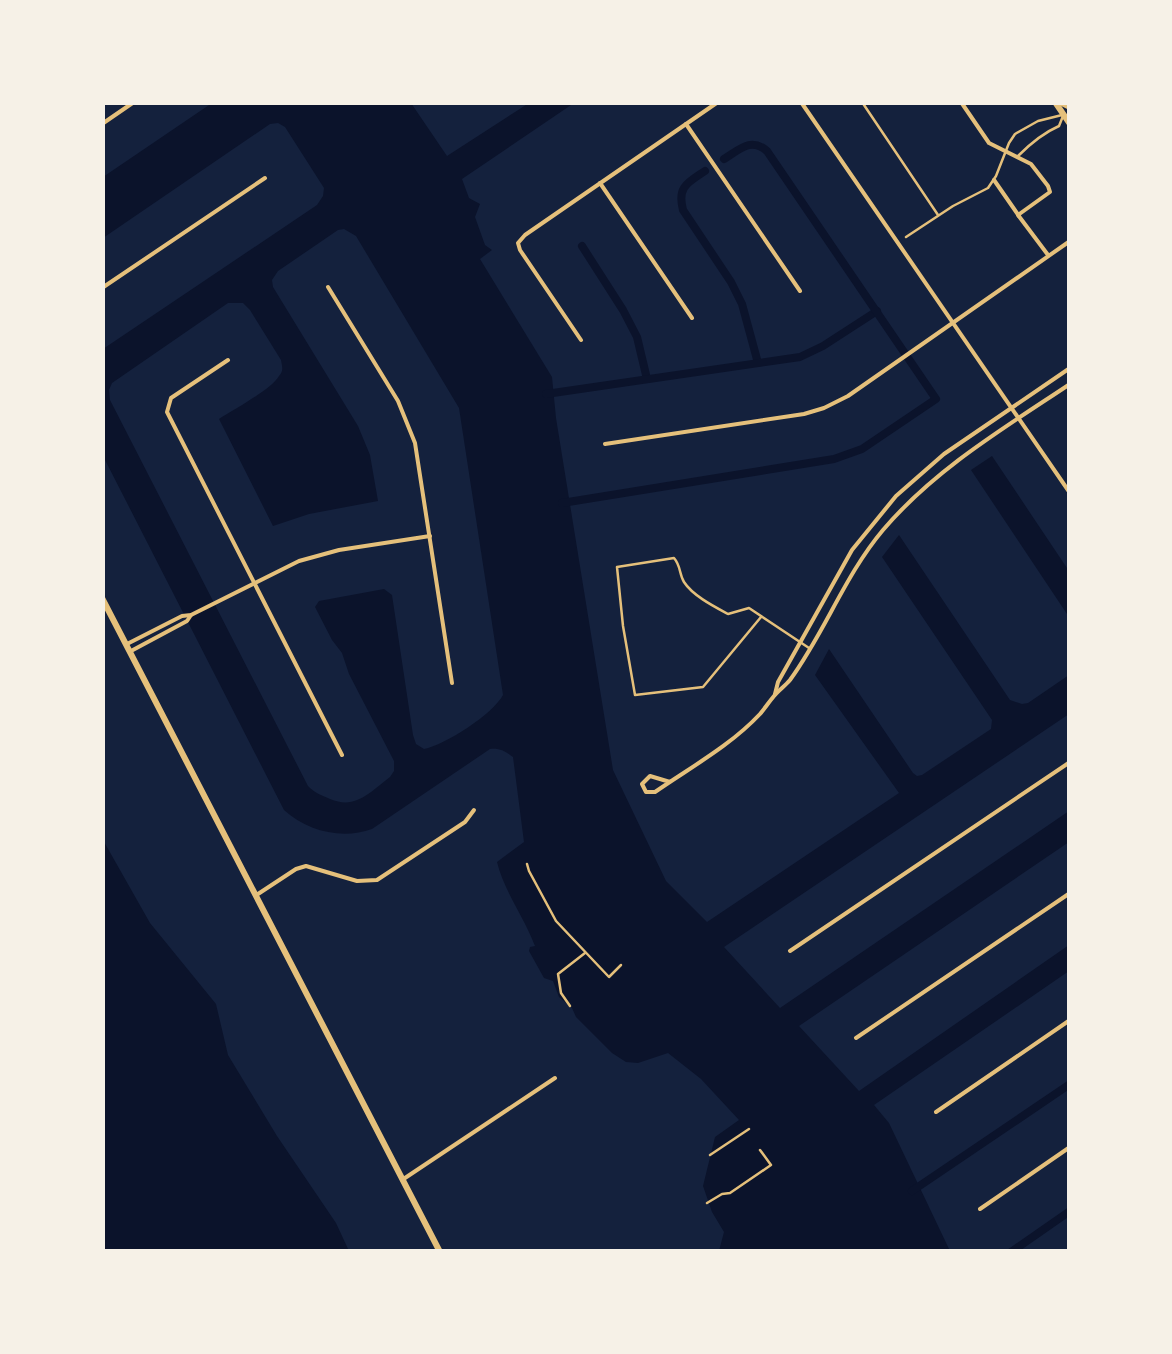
<svg xmlns="http://www.w3.org/2000/svg" width="1172" height="1354" font-family="Georgia,serif">
	<style>
		.water { fill: #0b132b; fill-rule: evenodd }
		.lines { fill: none; stroke-linecap: round; stroke-linejoin: round }
		.canal { stroke: #0b132b; stroke-width: 8 }
		.path { stroke: #e5c07b; stroke-width: 2.5 }
		.service { stroke: #e5c07b; stroke-width: 2.5 }
		.minor { stroke: #e5c07b; stroke-width: 4 }
		.secondary { stroke: #e5c07b; stroke-width: 6 }
		.primary { stroke: #e5c07b; stroke-width: 6 }
	</style>
	<rect width="100%" height="100%" fill="#14213d"/>
	<g class="water">
		<path d="M212,103H411L447,156L529,103H574L462,179L469,198L480,204L475,217L485,245L492,250L480,259L552,377L556,418L613,770L666,881L707,922L899,793L815,675L829,649L913,773L917,776L922,775L991,729L992,720L882,557L899,535L1010,700L1022,704L1028,703L1069,675V714L724,947L780,1008L1069,811V842L799,1026L859,1091L1069,945V971L874,1105L889,1123L950,1251L741,1252L739,1250L719,1251L724,1232L712,1212L703,1186L715,1137L739,1120L701,1079L668,1053L638,1063L626,1062L612,1053L576,1017L572,1008L559,997L553,981L544,978L529,951L530,947L535,946C524,917 504,891 497,862L524,842L513,757C505,751 500,748 490,749L372,829C342,840 307,831 284,810L103,456V349L317,205L323,196L324,188L285,127L278,123L270,124L103,238V177ZM344,229L356,236L459,408L503,695C493,714 445,745 424,749L416,744L413,735L392,595L384,589L319,601L315,607L332,640L342,653L349,674L394,761V771L390,777C370,792 356,810 330,799C321,795 315,793 308,786L110,400L109,390L112,383L228,303H243L250,310L281,360C282,367 284,370 279,376C272,389 233,410 219,419L273,526L309,514L378,501L370,455L358,426L273,287L272,280L278,271L338,230Z"/>
		<polygon points="992,456 1069,571 1069,617 971,470"/>
		<polygon points="103,840 150,923 216,1004 228,1055 277,1136 336,1223 349,1251 103,1251"/>
	</g>
	<g class="lines">
		<g class="canal">
			<path d="M705,171C687,183 677,187 683,210L731,282L742,304L758,363"/>
			<polyline points="582,246 623,310 637,337 647,379"/>
			<polyline points="546,394 800,357 823,346 877,311"/>
			<path d="M562,503L834,459L862,449L936,399L767,151C751,137 740,149 724,159"/>
			<polyline points="912,1191 1070,1084"/>
			<polyline points="1011,1252 1070,1211"/>
		</g>
		<g class="path">
			<polyline points="527,864 529,871 556,921 609,977 621,965"/>
			<polyline points="570,1006 561,993 558,974 585,953"/>
			<polyline points="710,1155 749,1129"/>
			<polyline points="707,1203 722,1194 730,1193 771,1165 760,1150"/>
		</g>
		<g class="service">
			<polyline points="862,102 938,215"/>
			<path d="M1018,156C1031,143 1043,133 1059,126L1063,116"/>
			<polyline points="906,237 953,206 988,188 996,176 1009,143 1015,134 1038,121 1062,115"/>
			<path d="M761,617L703,687L635,695L623,626L617,567L674,558C681,566 679,574 684,582C693,596 715,607 728,614L749,608L809,648"/>
		</g>
		<g class="minor">
			<polyline points="801,102 1070,493"/>
			<polyline points="961,102 989,143 1031,164 1048,186 1050,192 1018,215 1048,255"/>
			<polyline points="102,124 134,102"/>
			<polyline points="686,124 800,291"/>
			<polyline points="994,180 1019,216"/>
			<polyline points="600,183 692,318"/>
			<polyline points="328,287 398,401 415,443 452,683"/>
			<polyline points="102,288 265,178"/>
			<polyline points="581,340 520,250 518,243 525,235 718,102"/>
			<polyline points="228,360 171,398 167,412 342,755"/>
			<polyline points="605,444 804,414 824,408 848,396 1070,241"/>
			<polyline points="127,644 182,616 191,615 299,561 339,550 430,536"/>
			<polyline points="131,651 187,621 191,615"/>
			<polyline points="775,694 778,682 852,550 896,496 944,454 1070,368"/>
			<path d="M670,782L650,776L642,784L646,792H655C691,767 730,746 760,714C765,708 769,702 774,696C779,690 785,686 790,680C825,632 845,575 883,530C935,469 1004,428 1070,384"/>
			<polyline points="258,894 296,869 306,866 357,881 377,880 465,822 474,810"/>
			<polyline points="790,951 1070,762"/>
			<polyline points="856,1038 1070,893"/>
			<polyline points="936,1112 1070,1020"/>
			<polyline points="402,1180 555,1078"/>
			<polyline points="980,1209 1070,1147"/>
		</g>
		<polyline class="secondary" points="102,598 440,1252"/>
		<g class="primary">
			<polyline points="1055,102 1070,124"/>
			<polyline points="1060,102 1070,107"/>
		</g>
	</g>
	<rect width="1172" height="1354" fill="none" stroke="#f6f1e7" stroke-width="210"/>
</svg>
